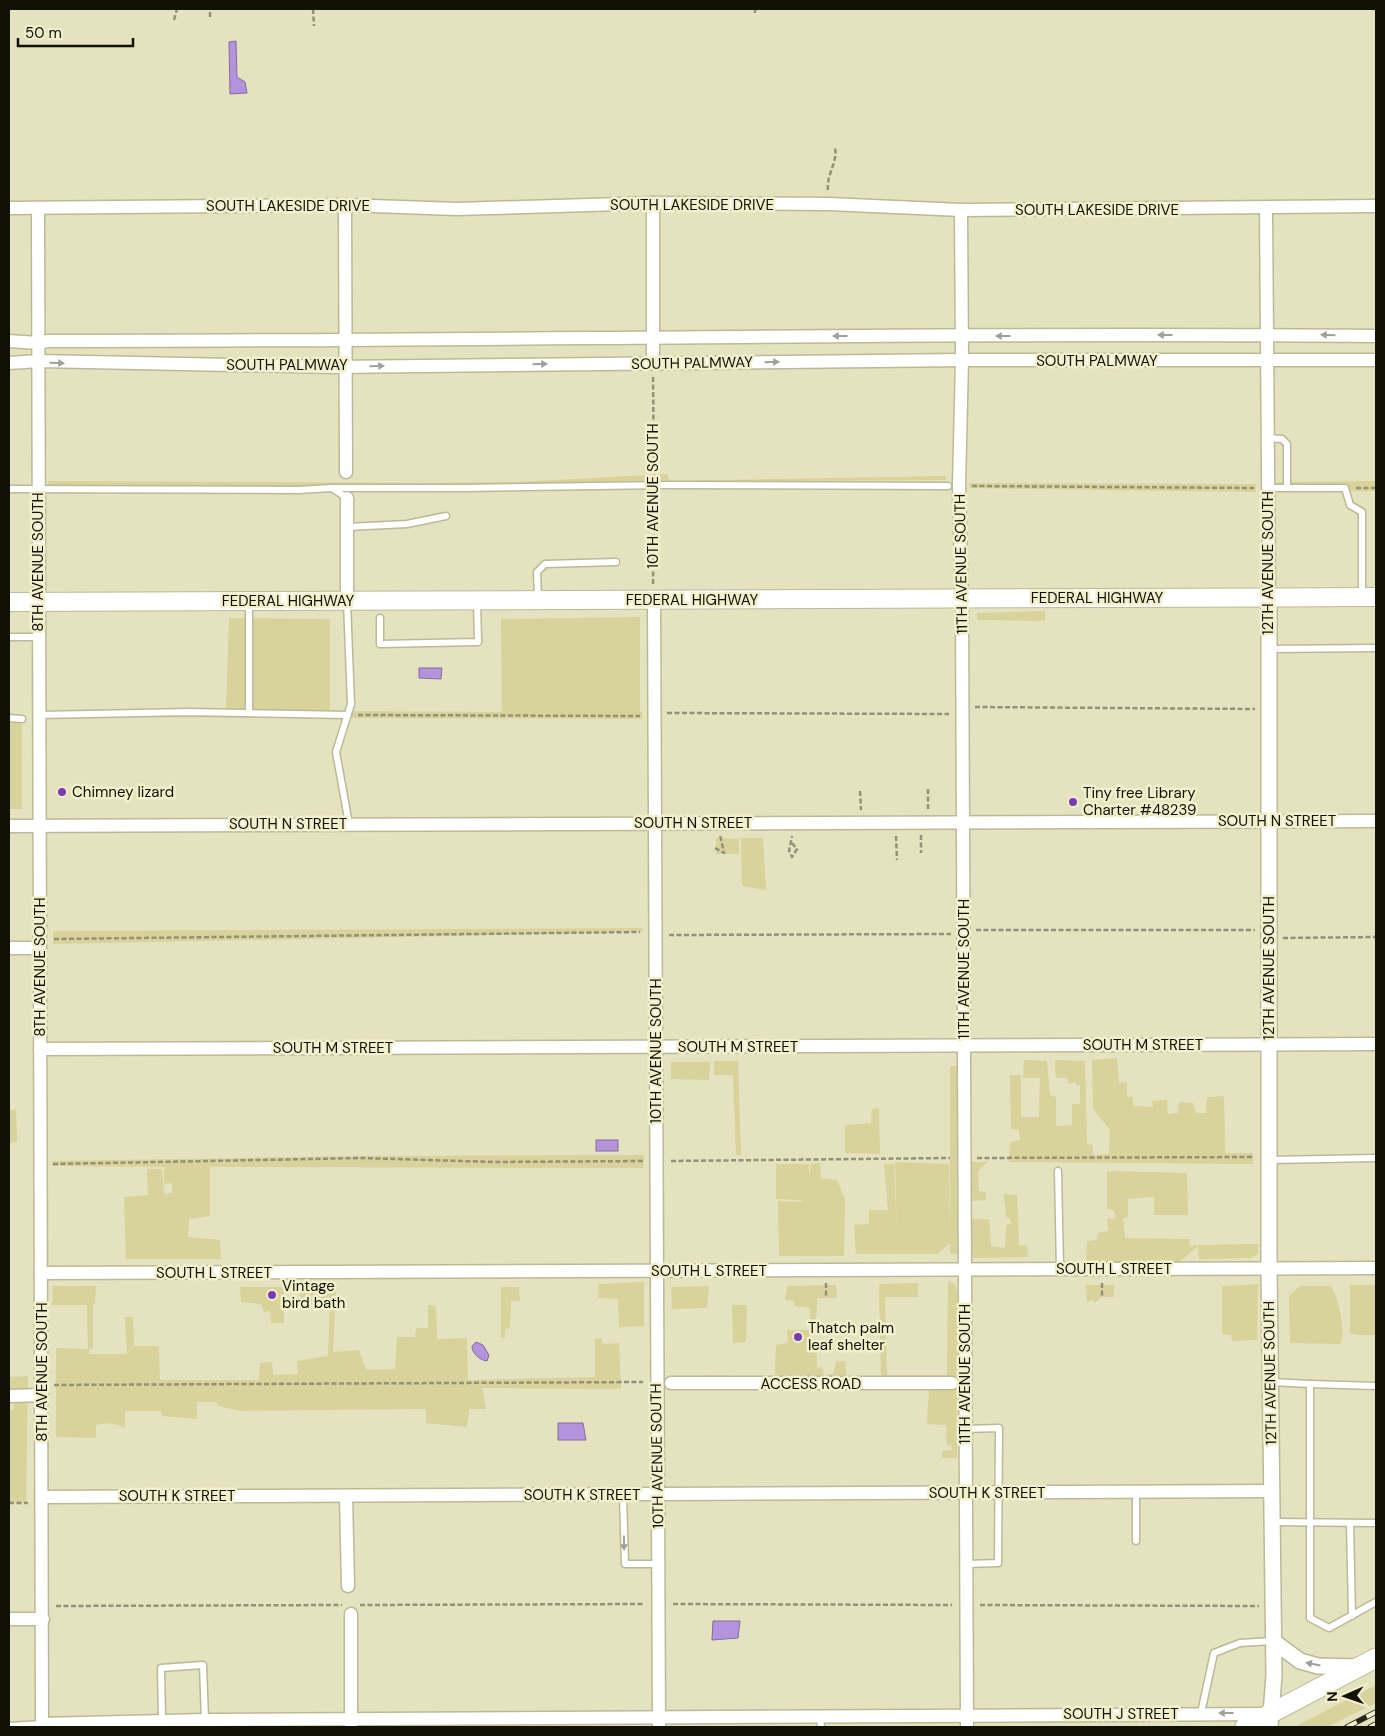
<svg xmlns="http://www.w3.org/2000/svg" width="1385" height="1736" font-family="'DM Sans',sans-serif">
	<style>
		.green { fill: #d8d29b }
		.water { fill: #b394dc; stroke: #836d9c }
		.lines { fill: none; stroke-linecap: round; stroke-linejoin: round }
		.service-casing { stroke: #bcb997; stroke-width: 9 }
		.minor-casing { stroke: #bcb997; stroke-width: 15 }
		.tertiary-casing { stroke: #bcb997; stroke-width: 18 }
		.secondary-casing { stroke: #bcb997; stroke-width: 20 }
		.primary-casing { stroke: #bcb997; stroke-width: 21 }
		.path { stroke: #939177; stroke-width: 2.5; stroke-dasharray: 5 2.5; stroke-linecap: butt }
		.service { stroke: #fff; stroke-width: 6 }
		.minor { stroke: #fff; stroke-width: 12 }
		.tertiary { stroke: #fff; stroke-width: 15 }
		.secondary { stroke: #fff; stroke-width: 18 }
		.primary { stroke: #fff; stroke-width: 19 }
		.rail-casing { stroke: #272618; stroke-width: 5.5 }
		.rail { stroke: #f2efcc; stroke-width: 4; stroke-dasharray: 11; stroke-linecap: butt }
		.oneway { fill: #a0a09b }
		.poi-dot { fill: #793db3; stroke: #f2efcc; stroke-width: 2 }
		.labels { text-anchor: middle; stroke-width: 5; stroke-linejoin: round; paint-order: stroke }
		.street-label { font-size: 15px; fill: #121105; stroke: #f2efcc }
		.poi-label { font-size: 15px; fill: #121105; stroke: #f2efcc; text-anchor: start }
	</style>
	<rect width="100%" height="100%" fill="#e5e2bf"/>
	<g class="green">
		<polygon points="667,474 670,481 946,476 946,480 752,481 752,484 519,491 49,492 48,481 423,483 517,482"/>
		<polygon points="1376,481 1376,491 1277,492 1277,482"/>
		<polygon points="969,483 1256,484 1256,492 970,488"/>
		<polygon points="1045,611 1045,621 977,620 977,613"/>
		<polygon points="640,617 640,712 642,712 642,719 52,717 52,711 289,711 226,710 229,618 330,619 330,711 502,712 501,619"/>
		<rect x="9" y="719" width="13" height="90"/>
		<polygon points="716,838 739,839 739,854 716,854"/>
		<polygon points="741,838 763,838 766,890 742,886"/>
		<polygon points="642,928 643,932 53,944 53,931"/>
		<polygon points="1117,1058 1119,1083 1127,1082 1127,1097 1133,1097 1133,1106 1151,1107 1153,1109 1152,1101 1167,1100 1168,1114 1178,1113 1179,1102 1193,1103 1196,1113 1206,1113 1207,1097 1224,1096 1225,1153 1253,1153 1253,1164 1009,1162 1010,1142 1020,1140 1019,1130 1011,1129 1010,1075 1021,1075 1021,1117 1039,1117 1040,1078 1023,1078 1024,1060 1047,1061 1050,1095 1056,1097 1056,1126 1072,1125 1072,1104 1080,1104 1080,1085 1076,1085 1075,1082 1069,1084 1067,1078 1056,1078 1055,1060 1085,1061 1087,1144 1093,1145 1093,1155 1109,1154 1110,1130 1093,1109 1092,1060"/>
		<polygon points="714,1061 738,1061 741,1155 736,1154 733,1075 714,1075"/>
		<polygon points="671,1062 710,1062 709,1080 671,1079"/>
		<polygon points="950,1066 957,1066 959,1254 950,1254"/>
		<polygon points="879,1108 880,1154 845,1153 845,1127 847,1125 871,1123 872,1109"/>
		<polygon points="9,1110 16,1110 17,1142 9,1143"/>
		<polygon points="644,1155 643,1168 210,1167 210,1216 189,1219 188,1237 220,1240 221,1259 126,1259 124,1197 148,1195 147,1169 162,1169 164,1194 172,1193 172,1183 164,1184 164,1167 52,1166 52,1161 362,1156"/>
		<polygon points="895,1162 949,1164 950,1243 937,1254 856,1254 854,1225 869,1224 869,1210 888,1210 884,1164 894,1164 897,1237"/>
		<polygon points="971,1162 987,1162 978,1171 979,1191 986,1192 986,1200 970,1201"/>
		<polygon points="820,1163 821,1178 837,1180 845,1200 844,1256 779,1256 778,1201 802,1202 801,1200 776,1199 776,1164 809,1164 809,1179 811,1164"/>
		<polygon points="1107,1171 1187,1173 1188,1215 1154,1215 1154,1197 1128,1199 1128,1217 1123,1218 1125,1238 1190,1239 1189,1246 1198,1245 1258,1244 1258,1254 1251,1258 1199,1259 1198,1246 1179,1262 1122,1262 1086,1265 1087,1241 1097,1240 1098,1233 1108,1231 1107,1219 1115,1218 1114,1210 1107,1209"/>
		<path d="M1004,1194L1017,1195L1019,1245L1027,1246L1028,1257L974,1258L971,1254L972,1219H989L991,1246L1005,1248L1006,1225L1011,1224L1010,1218L1006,1217C1006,1209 1004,1203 1004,1194Z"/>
		<polygon points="948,1281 955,1284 958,1295 957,1458 942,1458 942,1451 952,1450 951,1445 947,1446 946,1425 927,1424 929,1389 704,1385 704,1375 775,1377 776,1345 788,1343 787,1330 809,1330 810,1333 810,1308 795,1306 794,1301 785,1300 787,1286 836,1285 837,1298 817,1298 816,1332 811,1333 812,1340 816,1340 817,1368 822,1367 824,1375 833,1374 836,1362 845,1361 847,1379 881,1379 879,1284 918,1283 918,1297 885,1297 887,1375 947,1375"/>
		<polygon points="644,1282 644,1326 619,1327 618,1299 598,1298 599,1284"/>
		<polygon points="1258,1284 1257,1340 1232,1341 1231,1335 1222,1334 1222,1286"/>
		<path d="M336,1285L333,1352L359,1350L366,1370L395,1369L397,1337H415L416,1328H428V1305L436,1306L437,1339L467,1338L468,1380L595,1377V1339L602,1338V1344L619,1343L621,1389L482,1388L486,1409H469L467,1427L426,1423V1409L241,1411L218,1406L216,1402H197V1419L162,1416L161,1411H125V1428C116,1423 106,1422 96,1425V1438L56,1437V1348L88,1349L87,1305H52L53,1286H96L95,1303L93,1306V1349H90L89,1354H127L125,1317H133L134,1346H159L160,1380H259L260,1363L272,1362L273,1375L298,1374L297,1361L328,1356L330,1304L300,1303V1287Z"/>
		<polygon points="1086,1285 1114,1285 1114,1297 1101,1297 1095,1303 1092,1300 1087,1302"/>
		<polygon points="1350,1285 1376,1285 1376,1335 1357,1335 1350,1333"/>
		<polygon points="709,1286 707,1308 672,1309 671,1287"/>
		<path d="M1300,1286H1331C1338,1298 1347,1333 1340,1344L1290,1343L1289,1296Z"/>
		<polygon points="240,1287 284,1287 284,1323 271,1323 270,1311 264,1312 261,1304 241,1302"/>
		<polygon points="501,1287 519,1287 520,1301 511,1301 510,1328 505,1329 505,1338 501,1338"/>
		<polygon points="732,1305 747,1305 746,1342 733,1343"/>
		<polygon points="28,1376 26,1503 9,1503 9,1410 13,1410 14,1403 24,1402 9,1401 9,1377"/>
		<polygon points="1376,1685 1376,1703 1327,1727 1299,1727 1298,1725"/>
	</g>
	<g class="water">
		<polygon points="236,41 237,77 245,82 247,93 230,94 229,42"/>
		<polygon points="419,668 442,668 441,679 419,678"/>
		<rect x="596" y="1140" width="22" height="11"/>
		<path d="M476,1342L483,1345L489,1355L487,1361C479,1360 472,1353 472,1346Z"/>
		<polygon points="558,1423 583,1423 586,1440 558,1440"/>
		<polygon points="713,1621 740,1621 738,1638 712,1640"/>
	</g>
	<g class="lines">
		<g class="service-casing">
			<g id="service">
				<polyline points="1267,438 1282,439 1287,444 1287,488"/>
				<polyline points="332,488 466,488 667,485 948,486"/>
				<polyline points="1268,488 1345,488 1350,505 1362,512 1362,596"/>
				<polyline points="9,489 298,490 332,488 347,498"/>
				<polyline points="347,527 407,524 446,516"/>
				<polyline points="538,599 537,572 545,564 616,562"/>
				<polyline points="347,602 351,704 336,752 349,824"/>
				<polyline points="380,618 380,644 478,642 477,601"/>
				<polyline points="9,637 39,637"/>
				<polyline points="1270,649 1376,648"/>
				<polyline points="249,713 249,602"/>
				<polyline points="39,715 189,712 348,715"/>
				<polyline points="9,718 22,719"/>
				<polyline points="1270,1160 1376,1158"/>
				<polyline points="1058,1171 1060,1269"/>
				<polyline points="1271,1382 1310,1384 1310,1618 1329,1628 1376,1602"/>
				<polyline points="1310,1384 1376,1386"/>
				<polyline points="965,1429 999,1428 998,1563 966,1564"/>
				<polyline points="1136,1492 1136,1541"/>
				<polyline points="623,1495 625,1564 658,1564"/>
				<polyline points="1273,1522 1376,1523"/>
				<polyline points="1350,1523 1352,1616"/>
				<polyline points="1201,1713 1214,1653 1240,1643 1273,1641"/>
				<polyline points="820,1716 821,1727"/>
				<polyline points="162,1720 161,1668 203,1665 205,1720"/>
				<polyline points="9,1726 42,1724"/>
			</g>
		</g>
		<g class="minor-casing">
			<g id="minor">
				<polyline points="653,203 653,363"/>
				<polyline points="345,205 346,472"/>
				<polyline points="9,208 345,205 457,209 653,203 829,204 961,210 1376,206"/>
				<polyline points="38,208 42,1727"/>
				<polyline points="1266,209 1269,597"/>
				<polyline points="961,210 962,360 959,485 962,611 967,1727"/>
				<path d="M9,341L38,343L48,341C491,341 933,332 1376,336"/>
				<polyline points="9,363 39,361 335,367 962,360 1376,360"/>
				<polyline points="347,498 347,601"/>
				<polyline points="654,600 659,1727"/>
				<polyline points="9,826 1376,821"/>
				<polyline points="9,948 40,948"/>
				<polyline points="40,1049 1376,1044"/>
				<polyline points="41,1273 1376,1268"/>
				<polyline points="671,1383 952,1383"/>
				<polyline points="9,1396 42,1395"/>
				<polyline points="346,1496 348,1586"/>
				<polyline points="42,1497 1273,1491"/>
				<polyline points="351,1614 351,1726"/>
				<polyline points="9,1619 43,1619"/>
				<polyline points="42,1724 205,1720 1267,1714"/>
			</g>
		</g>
		<g class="tertiary-casing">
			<g id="tertiary">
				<polyline points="1269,597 1269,1268 1274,1675 1270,1727"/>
				<polyline points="1273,1641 1300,1661 1318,1666 1360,1667"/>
			</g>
		</g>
		<g class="secondary-casing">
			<polyline id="secondary" points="9,602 1376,597"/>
		</g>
		<g class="primary-casing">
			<polyline id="primary" points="1245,1727 1376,1658"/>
		</g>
		<g class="path">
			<polyline points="313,9 314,26"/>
			<polyline points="755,9 755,13"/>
			<polyline points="210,17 210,9"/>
			<polyline points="174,20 177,9"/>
			<path d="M828,190C826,175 838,162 835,148"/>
			<polyline points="653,377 654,476"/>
			<polyline points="972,486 1254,488"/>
			<polyline points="1356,488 1376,488"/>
			<polyline points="653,584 654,494"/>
			<polyline points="975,707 1255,709"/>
			<polyline points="667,713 949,714"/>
			<polyline points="358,715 640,716"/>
			<polyline points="860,791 861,810"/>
			<polyline points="928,809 928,787"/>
			<polyline points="921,835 921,853"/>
			<polyline points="896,836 897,860"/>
			<polyline points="792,843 797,849 792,857 789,851 792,836"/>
			<polyline points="715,848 724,853 720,835"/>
			<polyline points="976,930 1255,930"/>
			<polyline points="669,935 951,934"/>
			<polyline points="1283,938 1376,937"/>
			<polyline points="54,939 640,932"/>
			<polyline points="977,1158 1254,1157"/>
			<polyline points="671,1161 950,1158"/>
			<polyline points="53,1164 362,1158 494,1162 643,1161"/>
			<polyline points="826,1283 826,1297"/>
			<polyline points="1102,1283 1102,1297"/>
			<polyline points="54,1385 643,1382"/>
			<polyline points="9,1503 28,1503"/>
			<polyline points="673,1604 952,1605"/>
			<polyline points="360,1605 645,1604"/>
			<polyline points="980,1605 1259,1606"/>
			<polyline points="56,1606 342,1605"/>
		</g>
		<use href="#service" class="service"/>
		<use href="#minor" class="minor"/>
		<use href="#tertiary" class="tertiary"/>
		<use href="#secondary" class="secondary"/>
		<use href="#primary" class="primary"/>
		<g class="rail-casing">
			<g id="rail">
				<polyline points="1347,1727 1376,1712"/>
				<polyline points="1370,1727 1376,1724"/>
			</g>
		</g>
		<use href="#rail" class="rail"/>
	</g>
	<defs><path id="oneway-solid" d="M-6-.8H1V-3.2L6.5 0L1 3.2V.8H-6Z" transform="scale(1.25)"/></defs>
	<g class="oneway">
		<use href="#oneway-solid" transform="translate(1165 335) rotate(180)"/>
		<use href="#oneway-solid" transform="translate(1328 335) rotate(-179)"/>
		<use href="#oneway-solid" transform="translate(840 336) rotate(-180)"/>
		<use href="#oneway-solid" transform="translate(1003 336) rotate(180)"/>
		<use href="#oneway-solid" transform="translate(772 362) rotate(-1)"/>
		<use href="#oneway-solid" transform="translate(57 363) rotate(1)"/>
		<use href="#oneway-solid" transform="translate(540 364) rotate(-1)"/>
		<use href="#oneway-solid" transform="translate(377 366) rotate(-1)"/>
		<use href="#oneway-solid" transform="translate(624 1543) rotate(89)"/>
		<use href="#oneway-solid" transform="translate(1313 1664) rotate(-169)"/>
		<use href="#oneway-solid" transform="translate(1226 1713) rotate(-180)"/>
	</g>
	<g class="poi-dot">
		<circle cx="62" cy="792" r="5"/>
		<circle cx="1073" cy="802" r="5"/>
		<circle cx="272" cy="1295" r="5"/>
		<circle cx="798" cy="1337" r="5"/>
	</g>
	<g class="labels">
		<g class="street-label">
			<text x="692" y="210">SOUTH LAKESIDE DRIVE</text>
			<text x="288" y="211">SOUTH LAKESIDE DRIVE</text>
			<text x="1097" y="215">SOUTH LAKESIDE DRIVE</text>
			<text x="1097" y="366">SOUTH PALMWAY</text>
			<text transform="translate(692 363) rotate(-1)" y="5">SOUTH PALMWAY</text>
			<text x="287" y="370">SOUTH PALMWAY</text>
			<text transform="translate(653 496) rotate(-90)" y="5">10TH AVENUE SOUTH</text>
			<text transform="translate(38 562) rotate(-90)" y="5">8TH AVENUE SOUTH</text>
			<text transform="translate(1268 563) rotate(-90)" y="5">12TH AVENUE SOUTH</text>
			<text transform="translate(961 564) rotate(-91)" y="5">11TH AVENUE SOUTH</text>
			<text x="1097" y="603">FEDERAL HIGHWAY</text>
			<text x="692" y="605">FEDERAL HIGHWAY</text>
			<text x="288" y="606">FEDERAL HIGHWAY</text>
			<text x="1277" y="826">SOUTH N STREET</text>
			<text x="693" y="828">SOUTH N STREET</text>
			<text x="288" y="829">SOUTH N STREET</text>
			<text transform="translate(40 967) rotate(-90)" y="5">8TH AVENUE SOUTH</text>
			<text transform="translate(1269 968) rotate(-90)" y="5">12TH AVENUE SOUTH</text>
			<text transform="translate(964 969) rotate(-90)" y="5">11TH AVENUE SOUTH</text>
			<text x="1143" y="1050">SOUTH M STREET</text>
			<text x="738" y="1052">SOUTH M STREET</text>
			<text x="333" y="1053">SOUTH M STREET</text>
			<text transform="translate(656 1051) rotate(-90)" y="5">10TH AVENUE SOUTH</text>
			<text x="1114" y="1274">SOUTH L STREET</text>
			<text x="709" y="1276">SOUTH L STREET</text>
			<text x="214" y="1278">SOUTH L STREET</text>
			<text transform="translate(42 1372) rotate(-90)" y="5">8TH AVENUE SOUTH</text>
			<text transform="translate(1270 1373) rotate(-91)" y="5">12TH AVENUE SOUTH</text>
			<text transform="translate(965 1374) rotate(-90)" y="5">11TH AVENUE SOUTH</text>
			<text x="811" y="1389">ACCESS ROAD</text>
			<text transform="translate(657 1456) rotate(-91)" y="5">10TH AVENUE SOUTH</text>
			<text x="987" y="1498">SOUTH K STREET</text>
			<text x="582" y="1500">SOUTH K STREET</text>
			<text x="177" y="1501">SOUTH K STREET</text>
			<text x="1121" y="1719">SOUTH J STREET</text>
		</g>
		<g class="poi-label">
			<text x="72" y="797">Chimney lizard</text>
			<text x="1083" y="798">Tiny free Library<tspan x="1083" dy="17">Charter #48239</tspan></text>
			<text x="282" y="1291">Vintage<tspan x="282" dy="17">bird bath</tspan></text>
			<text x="808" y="1333">Thatch palm<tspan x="808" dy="17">leaf shelter</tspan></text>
		</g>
	</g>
	<rect width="1385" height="1736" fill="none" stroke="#121105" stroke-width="20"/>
	<g transform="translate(1345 1696) rotate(268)" stroke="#f2efcc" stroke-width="4" paint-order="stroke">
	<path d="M0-4L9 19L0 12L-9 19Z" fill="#121105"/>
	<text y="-8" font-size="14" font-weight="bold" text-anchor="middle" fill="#121105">N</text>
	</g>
	<path d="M18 38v8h115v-8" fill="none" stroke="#121105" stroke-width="2.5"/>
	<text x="25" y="38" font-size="15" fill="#121105" stroke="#f2efcc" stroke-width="4" paint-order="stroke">50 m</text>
</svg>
